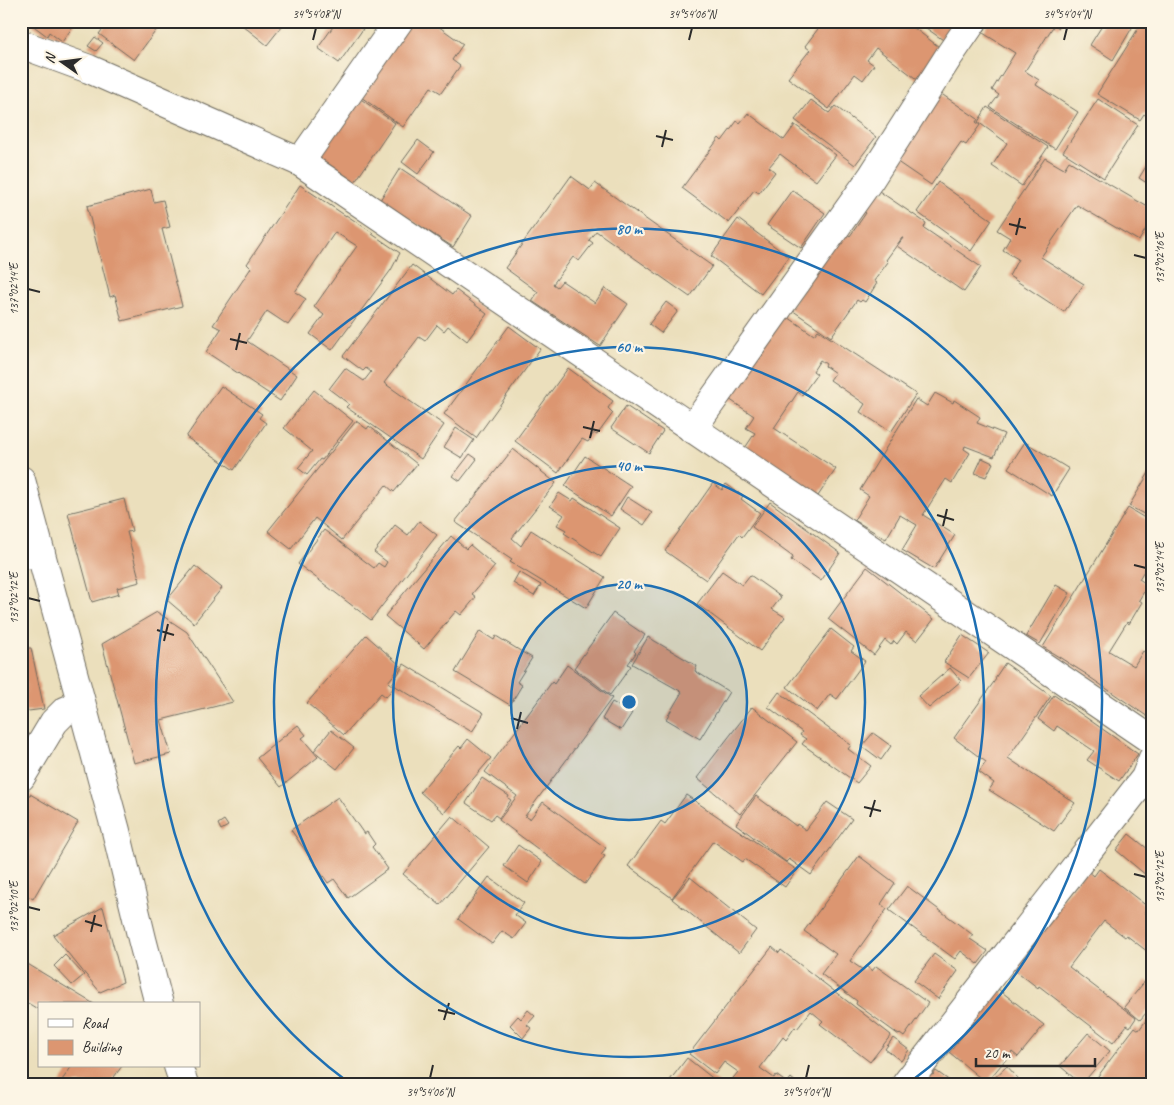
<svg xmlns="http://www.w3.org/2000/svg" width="1174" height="1105" font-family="Caveat,sans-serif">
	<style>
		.building { fill: #dc9671 }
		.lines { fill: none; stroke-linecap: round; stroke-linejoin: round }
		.minor-casing { stroke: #6e6a5e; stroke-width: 30 }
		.tertiary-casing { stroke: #6e6a5e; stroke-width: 30 }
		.minor { stroke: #fff; stroke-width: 28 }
		.tertiary { stroke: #fff; stroke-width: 28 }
		.ticks { fill: none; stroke: #2b2b2b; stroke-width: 2 }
		.ring { fill: none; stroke: #1f6fb2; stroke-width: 2.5 }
		.centre { fill: #1f6fb2; stroke: #fcf5e5; stroke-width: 2.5 }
		.ring-label { font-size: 15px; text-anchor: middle; font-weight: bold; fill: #1f6fb2; stroke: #fcf5e5; stroke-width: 4.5; stroke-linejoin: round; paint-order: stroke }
		.neatline { fill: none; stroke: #2b2b2b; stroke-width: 2 }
		.ticks-label { font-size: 12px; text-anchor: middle; fill: #2b2b2b }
	</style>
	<rect width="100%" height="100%" fill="#fcf5e5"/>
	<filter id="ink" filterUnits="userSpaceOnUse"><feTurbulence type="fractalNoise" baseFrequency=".02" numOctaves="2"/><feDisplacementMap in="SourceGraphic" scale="10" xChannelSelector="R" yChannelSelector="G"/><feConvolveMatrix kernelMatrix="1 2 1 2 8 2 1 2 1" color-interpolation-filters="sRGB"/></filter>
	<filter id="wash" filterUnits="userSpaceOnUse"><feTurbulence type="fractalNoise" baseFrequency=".0096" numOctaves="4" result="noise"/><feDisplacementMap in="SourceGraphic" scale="20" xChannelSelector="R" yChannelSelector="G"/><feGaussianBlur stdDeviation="1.12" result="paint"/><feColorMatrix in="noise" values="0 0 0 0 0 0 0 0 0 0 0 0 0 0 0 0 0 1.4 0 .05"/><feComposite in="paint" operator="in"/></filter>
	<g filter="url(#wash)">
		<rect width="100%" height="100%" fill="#ebdfbc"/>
		<g id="blocks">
			<g class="building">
				<polygon points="27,21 77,21 62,42 49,32 47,36"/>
				<polygon points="109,21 163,21 134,60 99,34"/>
				<polygon points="237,21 286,21 267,45"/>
				<polygon points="337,21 361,21 363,23 360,28 363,29 339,63 318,48"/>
				<polygon points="406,21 431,21 463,44 452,60 460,66 441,93 431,87 403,127 354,92"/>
				<polygon points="824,21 905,21 943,50 919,81 876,48 867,60 874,65 863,80 855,74 829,109 788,78 810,50 805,46"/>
				<polygon points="916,21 961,21 946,42"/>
				<polygon points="990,21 1064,21 1059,28 1054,25 1025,71 1039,80 1036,85 1078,112 1055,149 990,107 999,95 992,90 1015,53 983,33"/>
				<polygon points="1105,21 1136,21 1113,60 1090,45"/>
				<polygon points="1143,21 1153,21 1153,116 1151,119 1144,114 1140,120 1097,94"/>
				<polygon points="95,37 103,43 96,51 88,46"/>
				<polygon points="940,93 978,119 976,122 980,125 966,145 961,142 931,185 893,159"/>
				<polygon points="355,95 395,123 355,182 314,154"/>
				<polygon points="1098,99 1138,125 1104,178 1063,152"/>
				<polygon points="811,100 829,113 835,106 876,137 855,165 795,120"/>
				<polygon points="987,107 1048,147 1022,186 992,166 1007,143 978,122"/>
				<polygon points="748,113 784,140 795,125 836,155 816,181 780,154 769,167 775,172 759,193 754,190 729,223 682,188 719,138 722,141 737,121 740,123"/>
				<polygon points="418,140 434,152 418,174 402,162"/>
				<polygon points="1153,155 1153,187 1139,178"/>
				<polygon points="1045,158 1064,169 1069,161 1153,210 1153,216 1139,241 1077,205 1041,257 1084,284 1064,312 1009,276 1018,259 1003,250 1010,238 997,230"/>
				<polygon points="400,168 472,216 453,247 380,200"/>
				<polygon points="571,176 590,190 595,183 712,266 690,297 596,231 589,240 593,243 579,261 573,257 553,284 557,287 562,281 595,303 605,288 628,304 600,346 532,301 538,292 505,268"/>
				<polygon points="938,182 992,220 971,251 917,212"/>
				<polygon points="300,185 346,216 346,215 373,233 372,234 400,253 391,270 332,350 310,334 324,315 314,307 357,246 335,232 295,292 306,299 288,325 267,311 247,341 297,375 280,401 206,352 221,329 213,325 251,268 247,264"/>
				<polygon points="151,189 154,202 163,200 170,227 162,229 182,306 122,321 115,295 110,297 87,206"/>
				<polygon points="876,189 926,223 924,228 981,267 964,292 897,246 903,238 902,238 886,260 888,262 874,281 877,283 865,302 862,300 860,302 857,300 831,337 789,308 842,230 850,236 866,213 862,210"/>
				<polygon points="792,190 825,213 801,248 767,225"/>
				<polygon points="738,219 789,257 761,294 711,256"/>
				<polygon points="412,265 452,295 456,290 487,314 467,341 448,326 444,331 437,325 425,341 419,337 384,383 444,425 421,459 346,407 349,404 329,389 345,368 364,381 371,372 366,368 363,371 343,356"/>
				<polygon points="666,302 678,311 661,333 649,324"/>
				<polygon points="779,311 814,335 818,330 916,394 891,432 860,412 865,404 830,380 835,373 825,366 826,364 820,360 813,371 817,374 802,395 798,392 774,428 836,469 818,496 745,448 755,433 746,428 754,416 723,395"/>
				<polygon points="509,326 540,349 476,438 444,414"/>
				<polygon points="568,368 613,401 608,408 613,413 597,435 594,433 588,442 582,439 558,473 515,441"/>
				<polygon points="221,386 262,414 259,418 266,423 234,470 186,437"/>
				<polygon points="314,390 353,421 322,460 320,459 307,475 298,468 312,451 284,428"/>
				<polygon points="935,393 953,403 954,400 980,417 977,423 1004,434 994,457 965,446 964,449 970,453 952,483 946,479 923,515 955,535 934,569 902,550 917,525 900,515 886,539 854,520 869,496 860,490 916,399 927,406"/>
				<polygon points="626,406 663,431 649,453 611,428"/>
				<polygon points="356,421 367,429 369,426 417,464 394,492 386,485 342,540 315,518 291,549 268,531"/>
				<polygon points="456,428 474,440 462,458 444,447"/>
				<polygon points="1025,442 1069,469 1052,496 1008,468"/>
				<polygon points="513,449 556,483 512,538 521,546 531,530 605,577 586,608 510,562 512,560 455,522"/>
				<polygon points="470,454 477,459 460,481 453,476"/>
				<polygon points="585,456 631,486 611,516 565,486"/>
				<polygon points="982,458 993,463 986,477 975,473"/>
				<polygon points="1153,466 1153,519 1129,506"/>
				<polygon points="713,483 722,490 726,484 743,496 741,499 760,513 742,537 739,534 706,580 665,551"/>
				<polygon points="559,493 572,501 574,498 620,528 601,557 564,533 566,530 557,525 564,515 550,506"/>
				<polygon points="627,497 652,513 644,525 620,509"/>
				<polygon points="124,499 132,531 127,532 140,582 117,588 119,594 92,602 68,513"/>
				<polygon points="770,502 840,553 821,581 791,560 793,557 752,527"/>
				<polygon points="1128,508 1153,523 1153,556 1139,579 1148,585 1139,600 1142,602 1129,624 1127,622 1109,651 1134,666 1143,651 1153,657 1153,716 1151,719 1085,674 1086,674 1043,647"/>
				<polygon points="419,521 437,535 371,620 298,564 324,530 374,568 378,563 384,567 387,562 374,552 395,525 408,535"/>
				<polygon points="451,536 466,549 470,545 495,566 472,594 476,597 461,615 456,611 424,649 385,616"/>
				<polygon points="195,566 222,588 194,623 167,600"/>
				<polygon points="867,567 934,619 917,641 906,632 897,644 894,641 891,645 885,640 874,655 828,619"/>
				<polygon points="722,571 742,585 750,575 781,597 772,609 785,617 760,651 697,604"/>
				<polygon points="519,572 541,585 534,596 513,583"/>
				<polygon points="1056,585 1070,593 1040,644 1026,636"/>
				<polygon points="157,612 187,632 233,702 161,720 171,754 134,763 102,644"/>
				<polygon points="613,613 645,635 634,651 636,653 628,664 631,666 610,695 574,668"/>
				<polygon points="831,629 854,647 851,651 865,661 837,699 830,694 817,711 787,687"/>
				<polygon points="480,631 494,640 496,636 532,658 517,682 522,685 510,705 455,672"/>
				<polygon points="366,635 401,666 388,682 394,687 386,697 381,693 344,735 307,703"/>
				<polygon points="962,635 989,653 969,678 944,662"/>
				<polygon points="648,637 697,666 695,671 729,692 700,739 666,719 682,692 632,664"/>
				<polygon points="21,648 31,648 44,709 21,712"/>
				<polygon points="1005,663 1051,696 1008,758 1075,803 1054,831 989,790 994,783 979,772 986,762 954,738 996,679 995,678"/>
				<polygon points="404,664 484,713 472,732 392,684"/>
				<polygon points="567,665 612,698 525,816 530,819 543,802 606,848 601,854 605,856 585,884 499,820 517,796 485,772 552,682 554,684"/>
				<polygon points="950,668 961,681 929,708 918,696"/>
				<polygon points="779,692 851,745 848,749 871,766 857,783 802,744 806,739 800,735 802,732 768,707"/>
				<polygon points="1054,695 1138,754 1119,781 1087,760 1094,751 1057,726 1054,731 1038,719"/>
				<polygon points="612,702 632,713 621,730 602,719"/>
				<polygon points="752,707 797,742 740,814 697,778"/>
				<polygon points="298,725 306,735 302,738 318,757 281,787 257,758"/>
				<polygon points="331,730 354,748 337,769 314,751"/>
				<polygon points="873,733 891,746 881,760 862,746"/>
				<polygon points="21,737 27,740 21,750"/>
				<polygon points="468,739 491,758 444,813 420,792 459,746 461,748"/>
				<polygon points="482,778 509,796 508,798 511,800 499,818 495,815 491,820 466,803"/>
				<polygon points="30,794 78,822 33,899 21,892 21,810"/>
				<polygon points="686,795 797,870 785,887 745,859 743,862 713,841 672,898 628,866 661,821 665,824"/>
				<polygon points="756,796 796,826 797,824 806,830 827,802 852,819 811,875 789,859 786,862 736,824"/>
				<polygon points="338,797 364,834 367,832 375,844 372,847 388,869 348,898 334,879 328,883 291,830"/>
				<polygon points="452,816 489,847 440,905 403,874"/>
				<polygon points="224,820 228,826 221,830 218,824"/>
				<polygon points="1129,834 1153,853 1153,869 1147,876 1116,850"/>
				<polygon points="518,845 542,862 528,883 504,866"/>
				<polygon points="859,856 895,883 881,904 887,909 850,961 863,970 866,966 872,971 876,966 928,1003 904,1037 900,1034 899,1035 856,1004 857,1001 821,974 836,954 804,931"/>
				<polygon points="1086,869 1094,876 1099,869 1148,907 1144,912 1153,919 1153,945 1148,952 1126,935 1125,937 1104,921 1069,967 1136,1018 1130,1027 1127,1025 1113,1043 1039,986 1038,988 1010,966"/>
				<polygon points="489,877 524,903 515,915 526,923 514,939 502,931 492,944 458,919"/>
				<polygon points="690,877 756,930 739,953 672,899"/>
				<polygon points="907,886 973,935 970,939 988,951 978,964 961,951 955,959 889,910"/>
				<polygon points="103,907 123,982 100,992 53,935"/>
				<polygon points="772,947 779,953 781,950 891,1035 870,1062 820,1024 823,1021 811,1011 797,1029 795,1027 786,1040 783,1037 760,1068 774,1078 776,1075 787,1083 791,1078 798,1084 732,1084 730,1082 738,1072 724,1062 715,1074 689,1054"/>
				<polygon points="934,954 958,971 938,999 914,981"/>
				<polygon points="65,955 84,975 72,985 54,966"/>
				<polygon points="21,960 89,1001 94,1004 39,1004 39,1008 37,1007 36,1008 21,999"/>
				<polygon points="1146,980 1153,986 1153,1005 1140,1020 1124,1007"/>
				<polygon points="998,989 1044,1025 1018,1057 1012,1052 986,1083 949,1052 976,1019 975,1018"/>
				<polygon points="528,1010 535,1016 527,1025 531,1028 523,1038 510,1025 518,1016 521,1019"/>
				<polygon points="1147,1019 1153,1023 1153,1084 1092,1084 1135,1027 1139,1030"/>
				<polygon points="1088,1033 1110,1051 1082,1084 1081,1084 1060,1066"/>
				<polygon points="893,1038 909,1050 901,1061 885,1049"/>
				<polygon points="687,1058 720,1084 667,1084"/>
				<polygon points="72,1066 122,1066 109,1084 61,1084 60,1083"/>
				<polygon points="1007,1066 1023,1084 988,1084"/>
				<polygon points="936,1071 954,1084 919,1084 928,1072 933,1075"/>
			</g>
		</g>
	</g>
	<g filter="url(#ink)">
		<use href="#blocks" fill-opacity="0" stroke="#6e6a5e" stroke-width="1"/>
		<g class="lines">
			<g class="minor-casing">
				<g id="minor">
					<polyline points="21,44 89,69 300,162 1153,741"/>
					<polyline points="300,162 399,21"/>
					<polyline points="692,429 871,178 949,56 973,21"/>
					<polyline points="21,555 41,554"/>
					<polyline points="21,777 54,722 65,711 81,704"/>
					<polyline points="906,1084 1145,778 1153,758"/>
				</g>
			</g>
			<g class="tertiary-casing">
				<g id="tertiary">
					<polyline points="21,480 116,831 142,939 159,1004"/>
					<polyline points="178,1066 184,1084"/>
				</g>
			</g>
			<use href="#minor" class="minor"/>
			<use href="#tertiary" class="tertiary"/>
		</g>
	</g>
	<path class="ticks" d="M313,40L316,28M689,40L692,28M1064,40L1067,28M656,136L673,140M662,147L666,130M1009,224L1026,228M1016,235L1020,218M1134,255L1146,258M28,289L40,292M230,339L247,343M236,350L240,333M583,427L600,431M590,438L594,421M937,515L954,520M943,526L947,509M1134,565L1146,568M28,598L40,601M157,630L174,635M164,641L168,624M511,718L528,723M517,729L521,712M864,807L881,811M870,817L875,800M1134,874L1146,877M28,907L40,910M85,921L102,926M91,932L95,915M438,1010L455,1014M444,1020L449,1003M430,1078L433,1065M806,1078L809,1065"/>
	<circle cx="629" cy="702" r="118" fill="#1f6fb2" fill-opacity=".12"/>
	<g class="ring">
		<circle cx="629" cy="702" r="118"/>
		<circle cx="629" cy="702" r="236"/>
		<circle cx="629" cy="702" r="355"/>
		<path d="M348 1082A473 473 0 1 1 910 1082"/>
	</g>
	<circle cx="629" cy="702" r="8" class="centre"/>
	<g class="ring-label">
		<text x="629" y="234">80 m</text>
		<text x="629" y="352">60 m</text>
		<text x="629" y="471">40 m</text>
		<text x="629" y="589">20 m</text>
	</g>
	<rect width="1174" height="1105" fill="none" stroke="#fcf5e5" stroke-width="55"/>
	<rect x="38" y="1002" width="162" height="65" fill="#fcf5e5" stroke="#a8a49b"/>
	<rect x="48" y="1019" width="25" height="8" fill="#ffffff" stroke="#a8a49b"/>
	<text x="82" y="1028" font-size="15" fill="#2b2b2b">Road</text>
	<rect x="48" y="1040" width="25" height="15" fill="#dc9671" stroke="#a8a49b"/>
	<text x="82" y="1052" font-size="15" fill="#2b2b2b">Building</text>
	<g transform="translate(62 62) rotate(284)" stroke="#fcf5e5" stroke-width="4" paint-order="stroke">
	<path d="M0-4L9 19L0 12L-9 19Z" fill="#2b2b2b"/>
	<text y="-8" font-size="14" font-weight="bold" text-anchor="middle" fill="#2b2b2b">N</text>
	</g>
	<path d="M976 1058v8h119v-8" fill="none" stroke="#2b2b2b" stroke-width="2.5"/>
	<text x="984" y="1058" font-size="15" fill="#2b2b2b" stroke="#fcf5e5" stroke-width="4" paint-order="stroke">20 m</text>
	<rect x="28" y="28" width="1118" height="1050" class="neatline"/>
	<g class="ticks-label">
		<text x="316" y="18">34°54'08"N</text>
		<text x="692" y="18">34°54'06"N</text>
		<text x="1067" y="18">34°54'04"N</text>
		<text transform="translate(1160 258) rotate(-90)" y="4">137°02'16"E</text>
		<text transform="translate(14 289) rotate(-90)" y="4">137°02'14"E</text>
		<text transform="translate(1160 568) rotate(-90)" y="4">137°02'14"E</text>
		<text transform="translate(14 598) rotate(-90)" y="4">137°02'12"E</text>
		<text transform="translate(1160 877) rotate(-90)" y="4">137°02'12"E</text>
		<text transform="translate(14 907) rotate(-90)" y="4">137°02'10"E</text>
		<text x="430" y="1096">34°54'06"N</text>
		<text x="806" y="1096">34°54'04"N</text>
	</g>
</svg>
